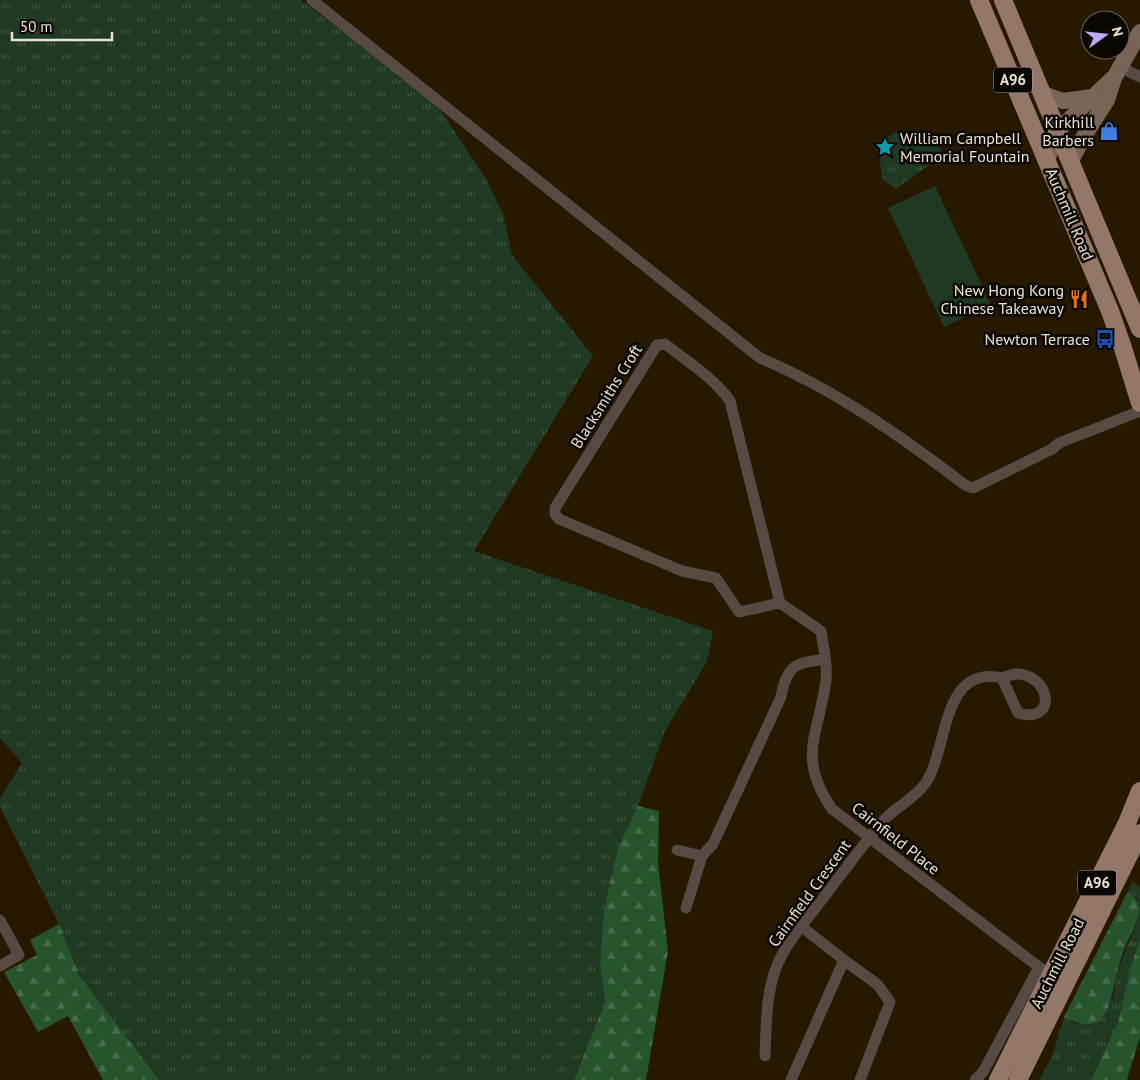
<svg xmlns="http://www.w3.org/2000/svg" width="1140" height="1080" font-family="'PT Sans',sans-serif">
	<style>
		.grass { fill: url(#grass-tufts) }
		.forest { fill: url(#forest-firs) }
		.pitch { fill: #1f3922 }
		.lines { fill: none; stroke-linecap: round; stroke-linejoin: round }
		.street { stroke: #574a43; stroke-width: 11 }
		.secondary { stroke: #796458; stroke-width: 16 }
		.primary { stroke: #937869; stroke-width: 18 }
		.labels { text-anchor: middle; stroke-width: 5; stroke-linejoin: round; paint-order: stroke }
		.shield { fill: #0a0600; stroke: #a8a194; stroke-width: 1 }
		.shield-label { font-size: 15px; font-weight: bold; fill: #ece4d3 }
		.poi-label { font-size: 16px; fill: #ece4d3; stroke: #0a0600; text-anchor: end }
		.street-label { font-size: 16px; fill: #ece4d3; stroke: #0a0600 }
	</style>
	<defs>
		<pattern id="grass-tufts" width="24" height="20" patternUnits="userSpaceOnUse" patternTransform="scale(1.25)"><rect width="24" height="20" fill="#1f3922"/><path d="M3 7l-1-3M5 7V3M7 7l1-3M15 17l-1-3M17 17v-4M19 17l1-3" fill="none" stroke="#405641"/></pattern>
		<pattern id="forest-firs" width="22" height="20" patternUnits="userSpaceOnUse" patternTransform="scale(1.25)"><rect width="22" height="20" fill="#26542d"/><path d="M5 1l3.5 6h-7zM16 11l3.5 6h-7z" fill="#466c4b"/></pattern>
	</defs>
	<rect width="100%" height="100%" fill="#261900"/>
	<g class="grass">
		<polygon points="0,0 301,0 435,102 485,177 503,214 512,255 593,356 474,551 713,631 707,662 665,731 638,806 618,847 604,910 600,963 605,1002 574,1080 159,1080 79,975 59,924 0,807 0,798 22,763 0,738"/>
		<polygon points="896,132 935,139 943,155 896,189 882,179 878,142"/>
		<polygon points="1133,881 1140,888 1140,939 1129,973 1119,1019 1091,1080 1039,1080 1052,1056 1064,1017 1077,1024 1113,998 1117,973 1139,915 1137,899 1128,891"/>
	</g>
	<g class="forest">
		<polygon points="638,806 659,811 658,864 668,951 646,1080 574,1080 605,1002 600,963 604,910 618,847"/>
		<path d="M1128,891C1137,899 1140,903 1139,915C1131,934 1121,954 1117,973C1109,1006 1108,1039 1064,1017Z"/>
		<polygon points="59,924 79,975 159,1080 103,1080 68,1016 38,1032 4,972 37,955 30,940"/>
		<polygon points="1140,939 1140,1037 1128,1076 1127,1080 1091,1080 1119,1019 1129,973"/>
	</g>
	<polygon class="pitch" points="935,186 991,305 944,327 888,208"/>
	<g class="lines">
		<g class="street">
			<path d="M312,0L760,358C834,389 901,436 965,485L973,488L1052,449L1059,443L1140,411"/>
			<polyline points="1120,67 1140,77"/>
			<path d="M780,603L730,401C714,378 687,361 665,344L657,345L555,508V514L559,519L682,571L716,578L739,612L780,603L821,631C823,646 828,665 826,680C819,735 796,756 832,809L1039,967L1057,977"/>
			<path d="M1014,674C1051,672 1059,725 1018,713L1002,678Z"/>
			<polyline points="677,850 702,856"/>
			<path d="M686,908L702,856L713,844L781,697C786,667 796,661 825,660"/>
			<polyline points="0,920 19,955 0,966"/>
			<polyline points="802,927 844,960"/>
			<path d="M765,1056C766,1030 766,1002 773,977C781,947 806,921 824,897C844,871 863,844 885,819C897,806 914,799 925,784C949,750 940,664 1002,678"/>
			<polyline points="791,1080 844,960 878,985 890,1002 860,1080"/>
			<polyline points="975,1080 983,1072 1039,967"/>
		</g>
		<g class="secondary">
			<polyline points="1043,94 1063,101 1092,97"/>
			<polyline points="1047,160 1058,130 1113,78"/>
			<polyline points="1071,160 1086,133 1107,100 1114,78 1140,32"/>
		</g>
		<g class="primary">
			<polyline points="979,0 1110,311 1123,348 1140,403"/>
			<polyline points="1003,0 1140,329"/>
			<polyline points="998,1080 1127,823 1140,791"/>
			<polyline points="1018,1080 1140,833"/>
		</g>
	</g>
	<defs>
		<g id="shop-bare" transform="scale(1.5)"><path d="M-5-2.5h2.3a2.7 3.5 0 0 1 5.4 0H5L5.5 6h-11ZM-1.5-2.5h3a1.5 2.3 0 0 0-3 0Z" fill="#3f7fe0" stroke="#0a0600" stroke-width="2.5" paint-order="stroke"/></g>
		<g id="sight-bare" transform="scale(1.5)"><path d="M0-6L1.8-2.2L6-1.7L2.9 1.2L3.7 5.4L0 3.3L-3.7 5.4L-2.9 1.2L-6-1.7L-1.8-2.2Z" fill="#0f9aa8" stroke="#0a0600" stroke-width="2.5" paint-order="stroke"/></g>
		<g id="restaurant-bare" transform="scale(1.5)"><path d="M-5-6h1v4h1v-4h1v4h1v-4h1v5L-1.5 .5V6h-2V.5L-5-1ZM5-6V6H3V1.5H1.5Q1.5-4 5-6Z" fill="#e8710a" stroke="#0a0600" stroke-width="2.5" paint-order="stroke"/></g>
		<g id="bus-bare" transform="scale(1.5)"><path d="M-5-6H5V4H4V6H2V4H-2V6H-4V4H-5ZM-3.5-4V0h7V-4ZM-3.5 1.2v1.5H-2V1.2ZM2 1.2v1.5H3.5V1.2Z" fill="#1a4fb4" stroke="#0a0600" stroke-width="2.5" paint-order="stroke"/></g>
	</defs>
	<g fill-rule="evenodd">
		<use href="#shop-bare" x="1109" y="131"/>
		<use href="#sight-bare" x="885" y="147"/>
		<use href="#restaurant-bare" x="1079" y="299"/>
		<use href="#bus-bare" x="1105" y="339"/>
	</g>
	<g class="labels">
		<g class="shield">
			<rect x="994" y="67.5" width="38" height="25" rx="4"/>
			<rect x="1078" y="870.5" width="38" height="25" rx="4"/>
		</g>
		<g class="shield-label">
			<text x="1013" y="85">A96</text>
			<text x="1097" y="888">A96</text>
		</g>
		<g class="poi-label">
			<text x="1094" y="128">Kirkhill<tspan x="1094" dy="18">Barbers</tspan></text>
			<text x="900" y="144" text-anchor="start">William Campbell<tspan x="900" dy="18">Memorial Fountain</tspan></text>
			<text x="1064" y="296">New Hong Kong<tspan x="1064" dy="18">Chinese Takeaway</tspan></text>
			<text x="1090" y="345">Newton Terrace</text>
		</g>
		<g class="street-label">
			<text transform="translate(1070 214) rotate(67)" y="6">Auchmill Road</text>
			<text transform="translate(606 396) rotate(-58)" y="6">Blacksmiths Croft</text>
			<text transform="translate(896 838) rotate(38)" y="6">Cairnfield Place</text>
			<text transform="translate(809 893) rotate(-54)" y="6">Cairnfield Crescent</text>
			<text transform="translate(1057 963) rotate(-63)" y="6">Auchmill Road</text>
		</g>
	</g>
	<g transform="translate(1105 35) rotate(75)"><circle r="24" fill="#0a0600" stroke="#645f54"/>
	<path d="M0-4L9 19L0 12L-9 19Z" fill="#bea9f4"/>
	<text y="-8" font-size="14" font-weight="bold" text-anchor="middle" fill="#ece4d3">N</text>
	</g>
	<path d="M12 32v8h100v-8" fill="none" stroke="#ece4d3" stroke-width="2.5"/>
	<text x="20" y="32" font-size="15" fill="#ece4d3" stroke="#0a0600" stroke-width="4" paint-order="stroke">50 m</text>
</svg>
